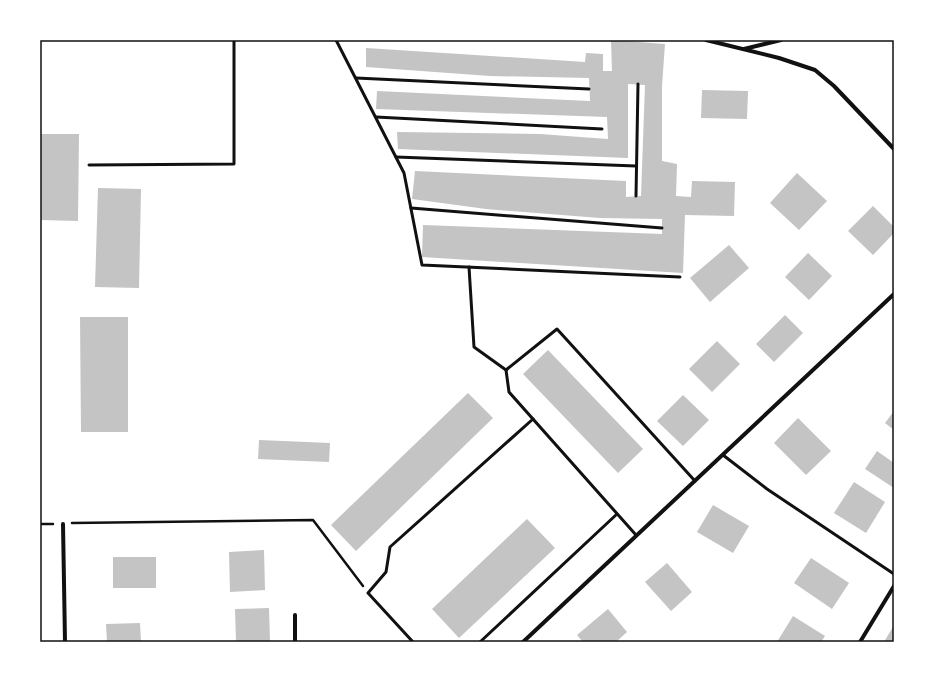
<svg xmlns="http://www.w3.org/2000/svg" width="934" height="682" font-family="'Libre Baskerville',serif">
	<style>
		.building { fill: #c4c4c4 }
		.lines { fill: none; stroke-linecap: round; stroke-linejoin: round }
		.path { stroke: #111; stroke-width: 2.5 }
		.service { stroke: #111; stroke-width: 3 }
		.minor { stroke: #111; stroke-width: 4 }
		.neatline { fill: none; stroke: #111; stroke-width: 1.5 }
	</style>
	<rect width="100%" height="100%" fill="#fff"/>
	<g class="building">
		<polygon points="611,40 665,44 662,86 662,161 677,164 676,196 691,197 692,181 735,182 734,216 685,215 683,273 422,257 423,225 662,234 662,219 600,218 486,209 412,199 415,171 626,181 626,197 641,196 645,85 628,84 628,158 398,149 397,132 540,134 608,139 607,117 376,109 377,91 590,101 589,78 490,76 366,67 366,48 585,62 586,53 603,54 603,71 612,71"/>
		<polygon points="702,90 748,91 747,119 701,118"/>
		<polygon points="40,134 79,134 78,221 40,220"/>
		<polygon points="797,173 827,201 799,230 770,203"/>
		<polygon points="98,188 141,189 139,288 95,287"/>
		<polygon points="873,206 894,227 894,233 873,255 848,231"/>
		<polygon points="729,245 749,268 710,302 690,278"/>
		<polygon points="808,253 832,276 809,300 785,277"/>
		<polygon points="785,315 803,333 774,362 756,344"/>
		<polygon points="80,317 128,317 128,432 81,432"/>
		<polygon points="717,341 740,364 712,392 689,369"/>
		<polygon points="548,350 643,449 618,473 523,374"/>
		<polygon points="468,393 493,418 356,551 331,525"/>
		<polygon points="683,395 709,420 683,446 657,421"/>
		<polygon points="894,411 894,430 885,423"/>
		<polygon points="798,418 831,451 806,475 774,443"/>
		<polygon points="259,440 330,443 329,462 258,459"/>
		<polygon points="877,451 894,463 894,488 865,469"/>
		<polygon points="854,482 885,502 866,533 834,513"/>
		<polygon points="713,505 749,526 733,553 697,532"/>
		<polygon points="527,519 555,548 459,638 432,609"/>
		<polygon points="264,550 265,590 230,592 229,552"/>
		<rect x="113" y="557" width="43" height="31"/>
		<polygon points="811,558 849,583 832,609 794,583"/>
		<polygon points="667,563 692,592 671,611 645,582"/>
		<polygon points="269,608 270,642 236,642 235,609"/>
		<polygon points="608,609 627,632 616,642 583,642 577,635"/>
		<polygon points="793,616 825,636 821,642 777,642"/>
		<polygon points="140,623 141,642 107,642 106,624"/>
		<polygon points="894,625 894,642 884,642"/>
	</g>
	<g class="lines">
		<g class="path">
			<polyline points="72,523 313,520 363,586"/>
			<polyline points="40,524 53,524"/>
		</g>
		<g class="service">
			<polyline points="336,40 404,173 422,265 680,277"/>
			<polyline points="356,78 589,89"/>
			<polyline points="376,117 602,129"/>
			<polyline points="396,157 636,166"/>
			<polyline points="89,165 234,164 234,40"/>
			<polyline points="636,196 638,84"/>
			<polyline points="411,208 662,228"/>
			<polyline points="469,267 474,347 506,370 557,329 695,481"/>
			<polyline points="506,370 509,392 636,535"/>
			<polyline points="723,455 767,489 894,574"/>
			<polyline points="413,642 368,593 386,572 390,547 533,419"/>
			<polyline points="480,642 617,514"/>
		</g>
		<g class="minor">
			<polyline points="706,40 779,58 815,70 834,86 894,149"/>
			<polyline points="744,49 781,40"/>
			<polyline points="63,524 65,642"/>
			<polyline points="295,642 295,615"/>
			<polyline points="523,642 894,294"/>
			<polyline points="860,642 894,586"/>
		</g>
	</g>
	<rect width="934" height="682" fill="none" stroke="#ffffff" stroke-width="82"/>
	<rect x="41" y="41" width="852" height="600" class="neatline"/>
</svg>
